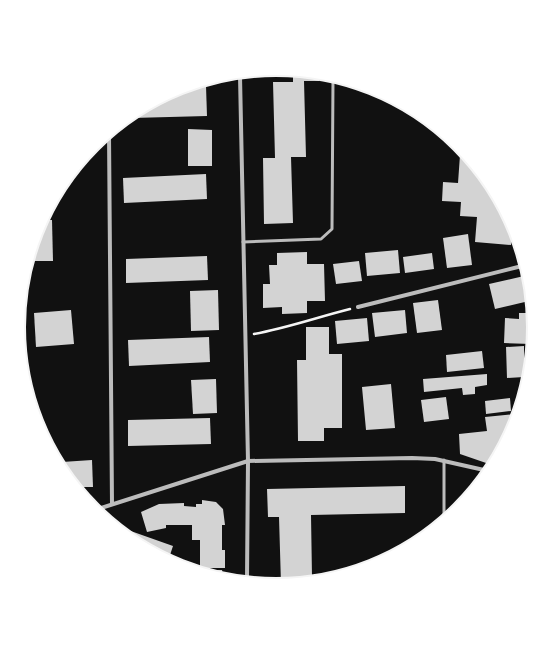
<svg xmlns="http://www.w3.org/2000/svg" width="552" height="653" font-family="Barlow,sans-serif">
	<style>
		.building { fill: #d3d3d3 }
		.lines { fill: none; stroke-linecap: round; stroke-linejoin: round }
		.path { stroke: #f5f5f5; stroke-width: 2.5 }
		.service { stroke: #bcbcbc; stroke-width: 3 }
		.minor { stroke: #bcbcbc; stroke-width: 4 }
		.rim { fill: none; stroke: #f5f5f5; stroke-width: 2 }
	</style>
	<rect width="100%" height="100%" fill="#111"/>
	<g class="building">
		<polygon points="293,72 319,77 319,81 304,81 306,157 291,157 293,223 264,224 263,158 275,158 273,82 293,82"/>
		<polygon points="206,86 207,116 132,118 177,88"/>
		<polygon points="188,129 212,130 212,166 188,166"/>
		<polygon points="460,155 466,155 513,225 511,245 475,242 477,217 460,216 461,202 442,201 443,182 458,183"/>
		<polygon points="206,174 207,199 124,203 123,178"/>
		<polygon points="42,220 52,220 53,261 31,261 38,228"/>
		<polygon points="468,234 472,265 447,268 443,238"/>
		<polygon points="398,250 400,273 367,276 365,253"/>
		<polygon points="307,252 307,264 324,264 325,301 307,301 307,313 282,314 282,307 263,308 263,284 270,284 269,265 277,265 277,253"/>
		<polygon points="432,253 434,269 405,273 403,257"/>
		<polygon points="207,256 208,280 126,283 126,259"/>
		<polygon points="359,261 362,281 336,284 333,264"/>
		<polygon points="524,276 529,301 495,309 489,284"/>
		<polygon points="218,290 219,330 191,331 190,291"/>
		<polygon points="438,300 442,330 417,333 413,303"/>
		<polygon points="71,310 74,344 36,347 34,313"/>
		<polygon points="405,310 407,333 375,337 372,313"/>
		<polygon points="519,313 531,313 534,326 531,344 504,343 505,318 519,319"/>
		<polygon points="367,318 369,341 337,344 335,321"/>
		<polygon points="306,327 329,327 329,354 342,354 342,428 324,428 324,441 298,441 297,360 306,360"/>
		<polygon points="209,337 210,362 129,366 128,340"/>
		<polygon points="524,346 524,377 507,378 506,347"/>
		<polygon points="527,346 530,346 528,357 528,356"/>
		<polygon points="482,351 484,368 447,372 446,355"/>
		<polygon points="487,374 487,385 475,387 475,394 463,395 462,388 424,392 423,379"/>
		<polygon points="216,379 217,413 193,414 191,380"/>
		<polygon points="391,384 395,428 366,430 362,387"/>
		<polygon points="446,397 449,419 424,422 421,400"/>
		<polygon points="510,398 511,411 486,414 485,401"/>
		<polygon points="515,414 514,425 489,464 460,454 459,434 487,431 485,417"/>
		<polygon points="210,418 211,444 128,446 128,420"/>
		<polygon points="92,460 93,487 79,487 62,462"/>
		<polygon points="405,486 405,513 311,515 312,577 281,584 279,517 268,517 267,489"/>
		<polygon points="202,500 216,502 223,509 225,525 222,525 222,550 225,550 225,568 200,568 200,540 192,540 192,525 166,525 166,528 147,532 141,512 159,504 184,503 184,506 196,507 196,504 202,504"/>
		<polygon points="125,529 173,546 169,558 166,557"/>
		<polygon points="208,570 222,570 223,574 208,571"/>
	</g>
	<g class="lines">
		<path class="path" d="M254,334C287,328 318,317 350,309"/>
		<g class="service">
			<polyline points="243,242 321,239 332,229 333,80"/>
			<polyline points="444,460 444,519"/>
		</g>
		<g class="minor">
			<polyline points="240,76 248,461 247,579"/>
			<polyline points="109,134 112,504"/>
			<polyline points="358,307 522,266"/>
			<polyline points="95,510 248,461 412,458 435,459 484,470"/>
		</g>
	</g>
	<path d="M0 0H552V653H0ZM25 327a251 251 0 1 1 502 0a251 251 0 1 1-502 0Z" fill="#fff" fill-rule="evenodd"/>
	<path class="rim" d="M25 327a251 251 0 1 1 502 0a251 251 0 1 1-502 0Z"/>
</svg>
